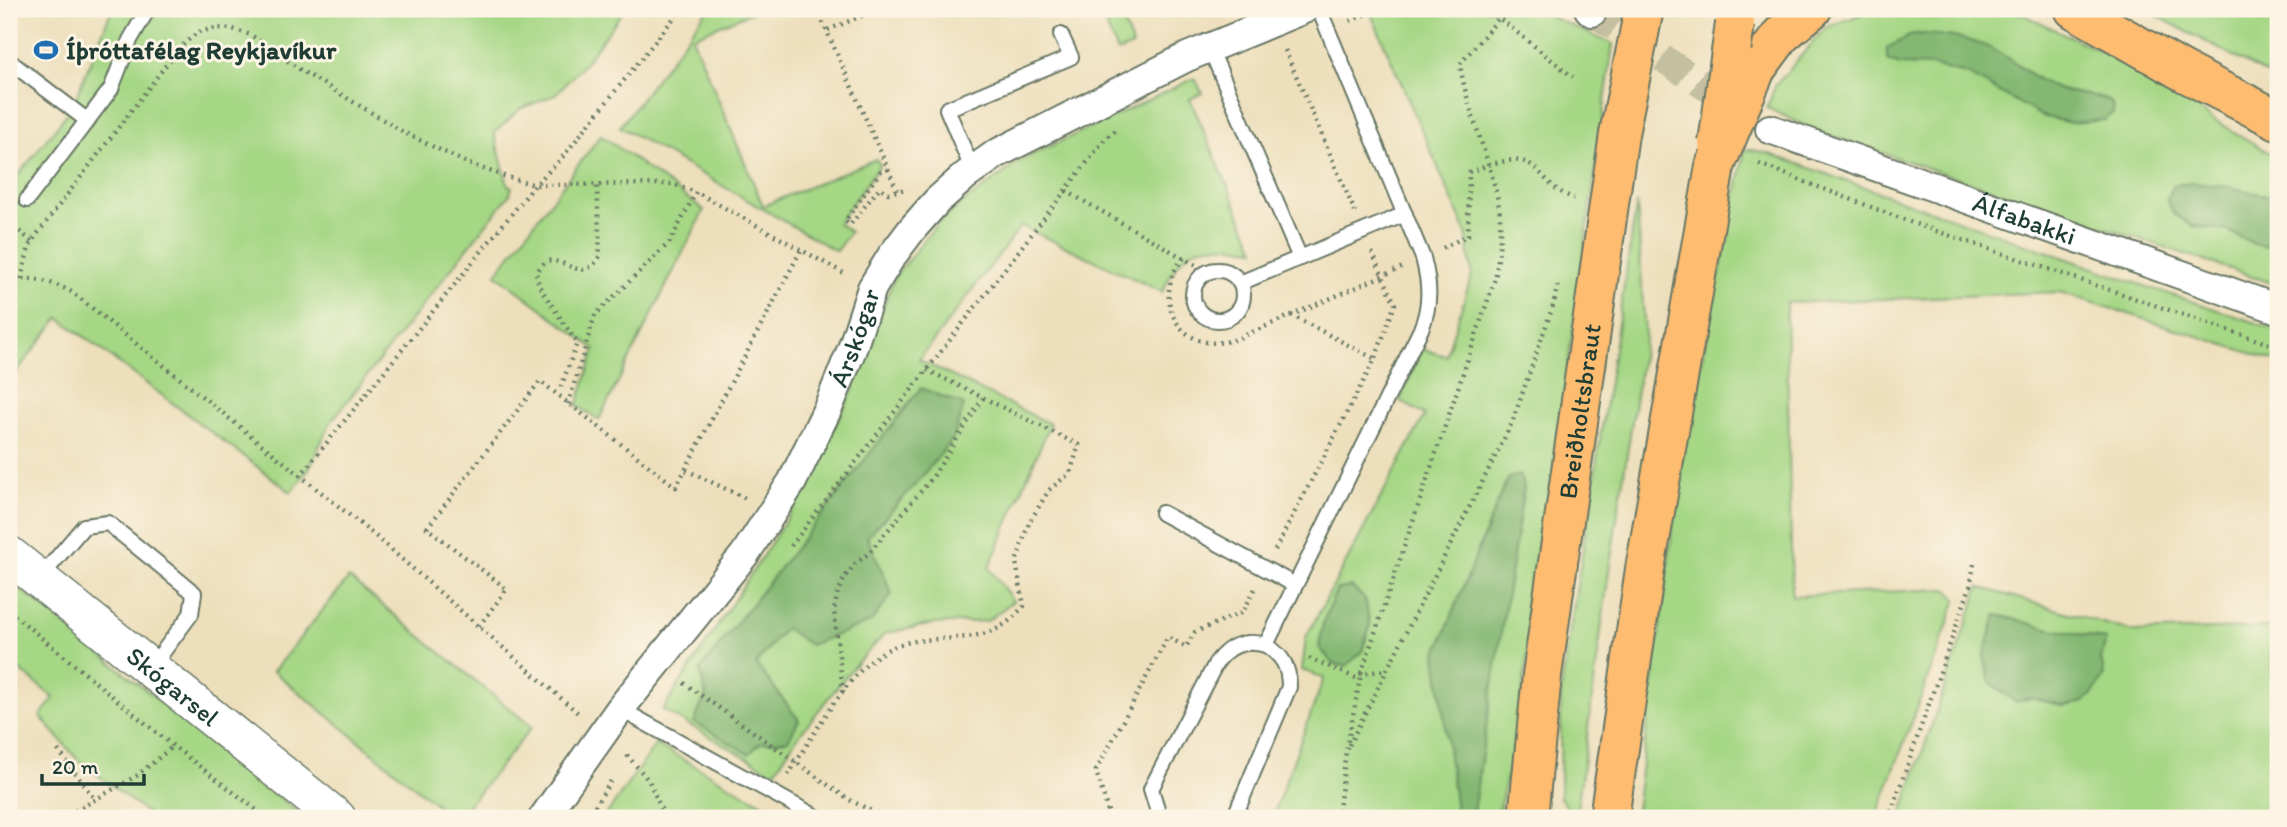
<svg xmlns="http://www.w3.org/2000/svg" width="2287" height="827" font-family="Itim,sans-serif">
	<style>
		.green { fill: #a6d785; stroke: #628a5c; stroke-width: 2 }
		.forest { fill: #84b872; stroke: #527a53; stroke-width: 2 }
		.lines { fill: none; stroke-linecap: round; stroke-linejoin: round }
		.minor-tunnel { stroke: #c4bfa1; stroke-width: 28; stroke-dasharray: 28 14; stroke-linecap: butt }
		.service-casing { stroke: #677664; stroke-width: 18 }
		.minor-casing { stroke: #677664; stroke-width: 32 }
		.tertiary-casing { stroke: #677664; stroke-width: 40 }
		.primary-casing { stroke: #677664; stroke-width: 42 }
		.trunk-casing { stroke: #677664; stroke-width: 42 }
		.path { stroke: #677664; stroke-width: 4.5; stroke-dasharray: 2 5; stroke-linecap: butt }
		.service { stroke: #fff; stroke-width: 14 }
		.minor { stroke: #fff; stroke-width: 28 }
		.tertiary { stroke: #fff; stroke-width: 37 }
		.primary { stroke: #febc71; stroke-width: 38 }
		.trunk { stroke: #febc71; stroke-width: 38 }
		.primary-bridge-casing { stroke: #677664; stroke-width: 42; stroke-linecap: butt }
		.trunk-bridge-casing { stroke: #677664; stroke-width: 42; stroke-linecap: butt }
		.primary-bridge { stroke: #febc71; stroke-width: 38 }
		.trunk-bridge { stroke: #febc71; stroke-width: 38 }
		.labels { text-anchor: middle; stroke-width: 6; stroke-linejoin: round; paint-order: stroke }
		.poi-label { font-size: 26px; font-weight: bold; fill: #1f3d34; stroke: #fcf5e5; text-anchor: start }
		.street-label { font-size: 26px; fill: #1f3d34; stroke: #fcf5e5 }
	</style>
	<rect width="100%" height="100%" fill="#fcf5e5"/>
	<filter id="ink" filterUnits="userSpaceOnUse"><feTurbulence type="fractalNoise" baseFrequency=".0143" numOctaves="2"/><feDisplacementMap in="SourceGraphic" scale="14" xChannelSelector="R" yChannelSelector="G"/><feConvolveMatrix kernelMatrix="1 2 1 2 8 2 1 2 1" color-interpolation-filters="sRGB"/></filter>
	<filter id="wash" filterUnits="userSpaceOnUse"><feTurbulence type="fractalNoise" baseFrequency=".00686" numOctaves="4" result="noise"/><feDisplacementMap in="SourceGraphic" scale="28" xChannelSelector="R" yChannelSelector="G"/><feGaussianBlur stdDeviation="1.57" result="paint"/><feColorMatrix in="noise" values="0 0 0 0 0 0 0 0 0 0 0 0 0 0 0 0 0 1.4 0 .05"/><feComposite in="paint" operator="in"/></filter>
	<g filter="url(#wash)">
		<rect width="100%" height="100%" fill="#eddfbc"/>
		<g class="green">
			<polygon points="112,9 625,9 583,65 555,95 520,109 494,133 508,185 512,187 510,194 330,423 309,469 291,492 59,318 9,381 9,187 72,107"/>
			<polygon points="708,9 759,9 692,37 763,206 876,159 880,165 838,223 850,232 836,251 620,127"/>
			<polygon points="1100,9 1118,9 1133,46 1117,52"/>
			<polygon points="1369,9 1543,9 1551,17 1613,44 1515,743 1497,818 1272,818 1324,678 1302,670 1306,637 1425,415 1400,401 1421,349 1446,356 1472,275 1466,232"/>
			<polygon points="1875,9 1997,9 2018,12 2145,72 2214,120 2278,158 2278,285 1814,130 1767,108 1775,86 1825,28"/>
			<polygon points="2144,9 2266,9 2278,18 2278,80"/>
			<path d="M1195,78L1202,93L1190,99L1255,249C1202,242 1187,240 1162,292L1021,226L919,360L1050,424L989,568L1013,601L987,621L934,624L886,633L854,666L796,739L774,773L663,710L797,503L852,392L894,278L941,219L1023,159Z"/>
			<polygon points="601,135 704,210 599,420 577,406 595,349 496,274"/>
			<polygon points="1745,149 1767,153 2136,283 2278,330 2278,362 2060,292 1786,303 1792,596 1947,589 1957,599 1876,818 1635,818 1681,462"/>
			<polygon points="1637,202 1645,337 1609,571 1576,818 1560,798 1561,689"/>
			<polygon points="349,578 532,727 458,818 453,818 273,671"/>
			<polygon points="9,580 305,818 153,818 76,758 40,716 54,698 9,661"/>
			<polygon points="1979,587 2134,632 2270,627 2278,767 2278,818 1900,818"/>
			<polygon points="656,744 788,818 604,818"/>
		</g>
		<g class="forest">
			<path d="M1913,34C1945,34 1978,38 2006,57C2022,68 2036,80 2055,88C2074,96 2095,92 2112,103L2113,113L2105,120L2071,123L2042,116L1969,75L1934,66L1900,65L1887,60V48Z"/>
			<polygon points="2193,183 2229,187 2278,198 2278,249 2254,244 2226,230 2193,226 2174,214 2167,199 2174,185"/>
			<polygon points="921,388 964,405 953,439 913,487 867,537 892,594 871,622 810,645 785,628 756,664 799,720 788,740 760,743 749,754 694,722 706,695 700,670"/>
			<polygon points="1519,475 1524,487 1472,818 1457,818 1436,655 1504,486 1509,478"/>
			<polygon points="1352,587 1365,599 1370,626 1362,652 1346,666 1333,664 1319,647 1323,622 1337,589"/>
			<path d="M1996,615C2015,618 2032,625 2051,629C2069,632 2087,635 2106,640L2101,658L2104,675L2094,692L2084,702L2065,706L2031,698L2015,702L1990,682L1984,657Z"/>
		</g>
	</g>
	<g filter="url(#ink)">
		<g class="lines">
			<polyline class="minor-tunnel" points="1592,12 1770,129"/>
			<g class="service-casing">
				<g id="service">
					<polyline points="1210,48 1300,258"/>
					<polyline points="9,61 88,121"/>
					<polyline points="973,171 947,109 1071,57 1061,35"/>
					<polyline points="27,200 111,89 130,40 148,9"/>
					<circle cx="1218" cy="295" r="25"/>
					<polyline points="1240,283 1405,214"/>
					<polyline points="1162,513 1295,585"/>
					<polyline points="40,578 84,526 108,523 194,593 191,614 151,668"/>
					<polyline points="620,709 818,818"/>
					<path d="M1160,818L1151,789L1216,663C1229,645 1244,639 1266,645"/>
					<path d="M1234,818L1289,687C1289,667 1283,656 1266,645L1421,329C1431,305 1430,284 1423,258L1319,9"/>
				</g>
			</g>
			<g class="minor-casing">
				<g id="minor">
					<polyline points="1589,9 1592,12"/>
					<path id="s1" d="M1770,129L2278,309"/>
					<path id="s2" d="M543,818L620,709L745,554L771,514L792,482L828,408L852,349L872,288L891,257L913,228L937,201L965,176L996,154L1187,57L1304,9"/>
				</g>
			</g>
			<g class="tertiary-casing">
				<g id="tertiary">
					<path id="s3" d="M9,555L337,818"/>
				</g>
			</g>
			<g class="primary-casing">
				<g id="primary">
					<path id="s4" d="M1528,818L1542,675L1619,134"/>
					<polyline points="1609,818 1645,569 1715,166"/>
				</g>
			</g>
			<g class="trunk-casing">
				<g id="trunk">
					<polyline points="2074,9 2184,72 2278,120"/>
					<polyline points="1756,69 1782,34 1812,9"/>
				</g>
			</g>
			<g class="path">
				<polyline points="817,9 888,169 880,172 845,221 850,225 880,187 888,193 906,189"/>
				<polyline points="1492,9 1499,18 1573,77"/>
				<polyline points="1350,21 1378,9"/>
				<polyline points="828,30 878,9"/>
				<polyline points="1285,50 1355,212"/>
				<polyline points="1759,164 1910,222 2278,347"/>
				<polyline points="888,169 897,190"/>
				<polyline points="1066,191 1208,272"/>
				<polyline points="9,222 32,242"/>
				<path d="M1443,248L1468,235L1469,172C1487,166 1517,152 1534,167C1548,180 1555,192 1574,198"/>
				<path d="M1184,258C1157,285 1167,334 1206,342C1215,344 1225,342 1234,340L1403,267"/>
				<polyline points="21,279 29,247 35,237 179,48 198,32 216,28 233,29 251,35 302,71 405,133 469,164 507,177 535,185 672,184 696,192"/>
				<path d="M9,281C32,276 50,281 72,292L373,534L578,713"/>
				<polyline points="1291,315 1377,360"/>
				<path d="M561,387L577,343L539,286L536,272L546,261C568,258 583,285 600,256L597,186"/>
				<polyline points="568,404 595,315 670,242 696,192 847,275"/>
				<polyline points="686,470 745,498"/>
				<polyline points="300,476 535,185 561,159 681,9"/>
				<polyline points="791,546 1105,139 1115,131"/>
				<polyline points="1275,550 1375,359 1395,304 1372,252"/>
				<polyline points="9,611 173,746 267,818"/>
				<polyline points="479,626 507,589 427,528 540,381 676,487 801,250"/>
				<polyline points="1309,658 1356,678 1361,674 1385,670"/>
				<polyline points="684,683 848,799 885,818"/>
				<polyline points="843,692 834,610 838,592 845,577 855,564 868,554 932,478 983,398"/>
				<polyline points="1349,745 1512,423 1554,303 1558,282"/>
				<polyline points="58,750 95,800"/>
				<polyline points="627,755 649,781 665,818"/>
				<path d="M788,775C813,737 849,667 891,648C928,631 976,648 1009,621C1014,617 1019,611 1024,606L1016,562L1029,523L1049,490L1070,473L1079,445L927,370"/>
				<polyline points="63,818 138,775 173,746"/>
				<polyline points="587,818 611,781"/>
				<polyline points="1110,818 1096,771 1168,637 1186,647 1195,632 1243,612 1255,589"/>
				<path d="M1338,818L1346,751L1361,674L1495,279C1499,255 1502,231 1499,207C1491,158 1467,113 1460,64L1499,18"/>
				<polyline points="1889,818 1970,587 1974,564"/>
			</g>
			<use href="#service" class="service"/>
			<use href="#minor" class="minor"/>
			<use href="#tertiary" class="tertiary"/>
			<use href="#primary" class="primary"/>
			<use href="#trunk" class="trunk"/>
			<g class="primary-bridge-casing">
				<g id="primary-bridge">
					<polyline points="1619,134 1644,9"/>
					<polyline points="1718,143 1735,24"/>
				</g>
			</g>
			<g class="trunk-bridge-casing">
				<polyline id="trunk-bridge" points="1715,166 1756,69"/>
			</g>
			<use href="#primary-bridge" class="primary-bridge"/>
			<use href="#trunk-bridge" class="trunk-bridge"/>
		</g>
	</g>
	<defs>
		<g id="stadium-bare" transform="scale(1.89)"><path d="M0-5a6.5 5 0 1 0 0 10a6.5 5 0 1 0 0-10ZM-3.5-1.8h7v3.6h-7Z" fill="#1f6fb2" stroke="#fcf5e5" stroke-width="2.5" paint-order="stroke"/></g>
	</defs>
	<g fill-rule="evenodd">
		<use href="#stadium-bare" x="46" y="50"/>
	</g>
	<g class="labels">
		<g class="poi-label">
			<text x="66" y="59">Íþróttafélag Reykjavíkur</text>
		</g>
		<g class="street-label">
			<text dy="9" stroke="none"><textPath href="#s1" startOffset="270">Álfabakki</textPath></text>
			<text dy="9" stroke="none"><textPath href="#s2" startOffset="576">Árskógar</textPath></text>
			<text dy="9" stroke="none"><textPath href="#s4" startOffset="410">Breiðholtsbraut</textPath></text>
			<text dy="9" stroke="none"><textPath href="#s3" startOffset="210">Skógarsel</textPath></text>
		</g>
	</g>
	<rect width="2287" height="827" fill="none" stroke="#fcf5e5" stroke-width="35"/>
	<path d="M42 774v10h102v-10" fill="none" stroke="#1f3d34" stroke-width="3.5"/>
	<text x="52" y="774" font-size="21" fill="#1f3d34" stroke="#fcf5e5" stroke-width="5" paint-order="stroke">20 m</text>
</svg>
